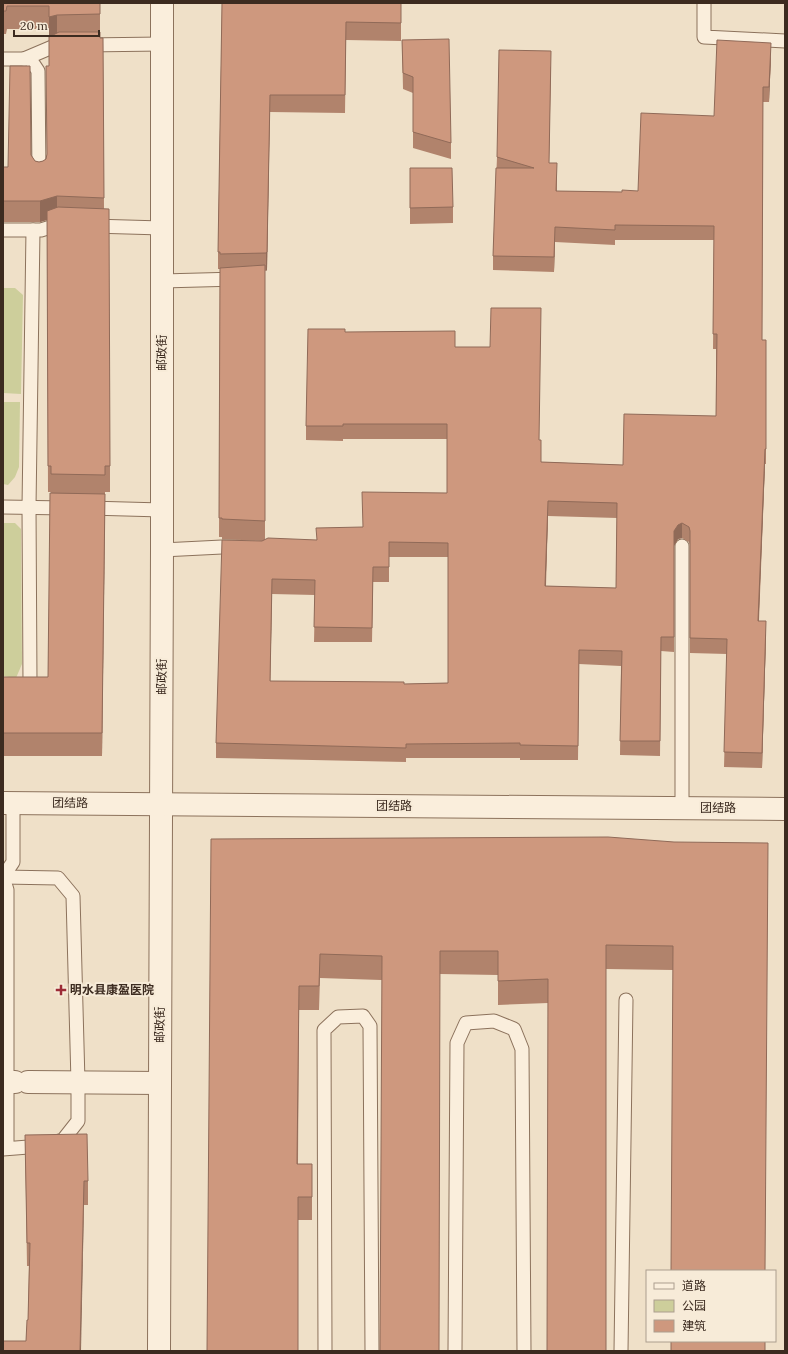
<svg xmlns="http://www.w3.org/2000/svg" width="788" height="1354" font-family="Lora,'Noto Sans SC',serif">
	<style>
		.green { fill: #cdce9b }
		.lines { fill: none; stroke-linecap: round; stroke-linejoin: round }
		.service-casing { stroke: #8c725c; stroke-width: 15 }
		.minor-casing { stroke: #8c725c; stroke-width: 24 }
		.tertiary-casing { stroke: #8c725c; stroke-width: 24 }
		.service { stroke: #faeedc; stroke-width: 13 }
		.minor { stroke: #faeedc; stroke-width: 22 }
		.tertiary { stroke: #faeedc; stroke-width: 22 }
		.wall { fill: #b1836c; fill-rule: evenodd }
		.shaded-wall { fill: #906a58 }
		.building { fill: #ce987e; stroke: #906a58; fill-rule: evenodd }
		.poi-dot { fill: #9c2b36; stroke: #f7ebd8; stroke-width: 1.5 }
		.labels { text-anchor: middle; stroke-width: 4; stroke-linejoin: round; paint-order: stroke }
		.street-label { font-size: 12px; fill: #3c2b20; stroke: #f7ebd8 }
		.poi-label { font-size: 12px; font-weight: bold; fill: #3c2b20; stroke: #f7ebd8; text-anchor: start }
	</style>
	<rect width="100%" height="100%" fill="#efe0c8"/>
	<g class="green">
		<polygon points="3,288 15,288 23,295 21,394 3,393"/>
		<polygon points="3,402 20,402 19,467 15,477 8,485 3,484"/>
		<polygon points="3,523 15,523 21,529 22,664 16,678 3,676"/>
	</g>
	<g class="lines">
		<g class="service-casing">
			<g id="service">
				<polyline points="704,3 704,37 785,41"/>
				<polyline points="85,45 162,44"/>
				<polyline points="3,59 30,59 38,71 39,175"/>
				<polyline points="24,59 57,45 66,45"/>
				<polyline points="92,226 162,228"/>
				<polyline points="3,230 41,230 57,225 64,225"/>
				<polyline points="162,281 238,279"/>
				<polyline points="3,507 67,508"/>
				<polyline points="89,508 162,510"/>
				<polyline points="162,550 222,547 238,547"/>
				<polyline points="3,690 23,691 30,681 29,507 33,230"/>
				<polyline points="682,808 682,546"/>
				<polyline points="3,877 7,890 7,1148"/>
				<polyline points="3,877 13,862 13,803"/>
				<polyline points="3,1149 41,1146 63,1140 78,1121 78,1082 73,896 58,878 3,877"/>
				<polyline points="325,1351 324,1030 338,1017 363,1016 370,1026 372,1351"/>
				<polyline points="455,1351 457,1043 466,1023 494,1021 514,1029 522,1049 524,1351"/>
				<polyline points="621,1351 626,1000"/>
			</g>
		</g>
		<g class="minor-casing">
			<g id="minor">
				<polyline points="3,1082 15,1082"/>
				<polyline points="28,1082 160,1083"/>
				<polyline points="159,1351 162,550 162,3"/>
			</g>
		</g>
		<g class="tertiary-casing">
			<polyline id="tertiary" points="3,803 785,809"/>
		</g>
		<use href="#service" class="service"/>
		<use href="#minor" class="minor"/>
		<use href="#tertiary" class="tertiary"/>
	</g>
	<g class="wall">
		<polygon points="3,3 100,3 100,38 103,38 104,209 110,466 110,492 105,492 105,501 102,756 3,756 3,677 48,677 51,492 48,492 47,220 40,222 3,222 3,167 8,167 31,155 35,161 39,162 43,161 46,159 47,155 49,66 49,29 7,29 6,34 3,34"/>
		<path d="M222,3H401V41L346,40L345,113L270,112L267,270L265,271V540H316L363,527L447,493V439H343V441L306,440V426L345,332L455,347L539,440L541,462L623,465L716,416V349H713L714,240H615V245L555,242L554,272L493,270V256L497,157L551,66L549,163L557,178V191L622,192L638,191L714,116L771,57L769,102H763L762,340H766V464H765L759,621L766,636L762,768L724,767L727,654L690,653V546L689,542L682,538L678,539L674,546V652L661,651L660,756L620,755L621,666L579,664L578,760H520V758H406V762L216,758V743L262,541H263L222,539V537H219L220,269H218V252ZM548,516L617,518L616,588L546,586ZM389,557H448V683L404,684L270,681L272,594L315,595L314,642H372L373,582H389Z"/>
		<polygon points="402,40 451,143 451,159 413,148 413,93 403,89"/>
		<polygon points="410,168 453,207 453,223 410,224"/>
		<polygon points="211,839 674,842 673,970 606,969 548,1003 498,1005 498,975 440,974 381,980 320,978 319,1010 299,1010 298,1164 312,1188 312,1220 298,1220"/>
		<polygon points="25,1135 88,1181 88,1205 84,1205 26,1341 28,1320 29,1266 27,1266"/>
	</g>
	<g class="shaded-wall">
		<polygon points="57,15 57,37 49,40 49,17"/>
		<polygon points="771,43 771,57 769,102 769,87"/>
		<polygon points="270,95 267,270 266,271 266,253"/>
		<polygon points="57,196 57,217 40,222 40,201"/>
		<polygon points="555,227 555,242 554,272 554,257"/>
		<polygon points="765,449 765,464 758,636 758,621"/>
		<polygon points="105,494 105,517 102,756 102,733"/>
		<polygon points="548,501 548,516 545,601 545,586"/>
		<polygon points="682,523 682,538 678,539 674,546 674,531 678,525"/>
		<polygon points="272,579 272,594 270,696 270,681"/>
		<polygon points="766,621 766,636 762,768 762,753"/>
		<polygon points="84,1181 84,1205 81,1351 80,1351"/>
	</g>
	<g class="building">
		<polygon points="3,3 100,3 100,14 57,15 49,17 49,6 7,6 6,11 3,11"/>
		<polygon points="222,3 401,3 401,23 346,22 345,95 270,95 267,252 266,253 220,254 220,252 218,252"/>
		<polygon points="59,32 100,32 100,38 103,38 104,198 57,196 40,201 3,201 3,167 8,167 10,66 30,66 31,155 35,161 39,162 43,161 46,159 47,154 46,66 49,66 49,37"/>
		<polygon points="449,39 451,143 413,132 413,77 403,73 402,40"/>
		<path d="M717,40L771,43L769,87H763L762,340H766V449H765L758,621H766L762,753L724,752L727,639L690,638V531L689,527L682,523L678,525L674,531V637H661L660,741H620L622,651L579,650L578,746L520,745V743L406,744V748L216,743L222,540L262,541L268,538L317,540L316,528L363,527L362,492L447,493V424H343V426H306L308,329H345V332L455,331V347H490L491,308H541L539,440H541V462L623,465L624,414L716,416L717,334H713L714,226L615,225V230L555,227L554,257L493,256L496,168H534L497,157L499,50L551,51L549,163H557L556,191L622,192V190L638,191L641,113L714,116ZM548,501L617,503L616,588L545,586ZM389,542L448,543V683L404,684V682L270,681L272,579L315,580L314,627L372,628L373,567H389Z"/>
		<polygon points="410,168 452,168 453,207 410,208"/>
		<polygon points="58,207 109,209 110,466 105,466 105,475 51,474 51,466 48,466 47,211"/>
		<polygon points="265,265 265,521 222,519 222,518 219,518 220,268"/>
		<polygon points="50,493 105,494 102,733 3,733 3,677 48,677"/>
		<polygon points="608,837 674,842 768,843 765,1271 671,1271 673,946 606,945 606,1351 547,1351 548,979 498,981 498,951 440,951 439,1351 380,1351 382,956 320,954 319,986 299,986 297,1164 312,1164 312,1197 298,1197 298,1351 207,1351 211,839"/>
		<polygon points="87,1134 88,1181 84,1181 80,1351 3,1351 3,1341 26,1341 27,1320 28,1320 30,1243 27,1243 25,1135"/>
		<rect x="671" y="1341" width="94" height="10"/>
	</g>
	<path class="poi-dot" d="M59 984h4v4h4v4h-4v4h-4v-4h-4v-4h4z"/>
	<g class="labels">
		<g class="street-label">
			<text transform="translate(162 353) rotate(-90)" y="4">邮政街</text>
			<text transform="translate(162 677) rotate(-90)" y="4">邮政街</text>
			<text transform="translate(70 803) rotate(1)" y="4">团结路</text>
			<text x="394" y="810">团结路</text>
			<text x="718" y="812">团结路</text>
			<text transform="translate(160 1025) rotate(-90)" y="4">邮政街</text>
		</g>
		<g class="poi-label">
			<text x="70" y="994">明水县康盈医院</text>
		</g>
	</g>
	<rect width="788" height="1354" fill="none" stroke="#3c2b20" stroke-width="8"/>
	<rect x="646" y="1270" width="130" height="72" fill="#f7ebd8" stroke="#ac9e8e"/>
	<rect x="654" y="1283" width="20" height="6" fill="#faeedc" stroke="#ac9e8e"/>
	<text x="682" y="1290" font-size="12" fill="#3c2b20">道路</text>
	<rect x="654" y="1300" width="20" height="12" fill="#cdce9b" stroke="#ac9e8e"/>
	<text x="682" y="1310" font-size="12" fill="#3c2b20">公园</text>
	<rect x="654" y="1320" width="20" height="12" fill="#ce987e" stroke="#ac9e8e"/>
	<text x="682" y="1330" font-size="12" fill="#3c2b20">建筑</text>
	<path d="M14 30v6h85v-6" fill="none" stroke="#3c2b20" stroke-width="2"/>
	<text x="20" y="30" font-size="12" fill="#3c2b20" stroke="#f7ebd8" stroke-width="3" paint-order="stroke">20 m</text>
</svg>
